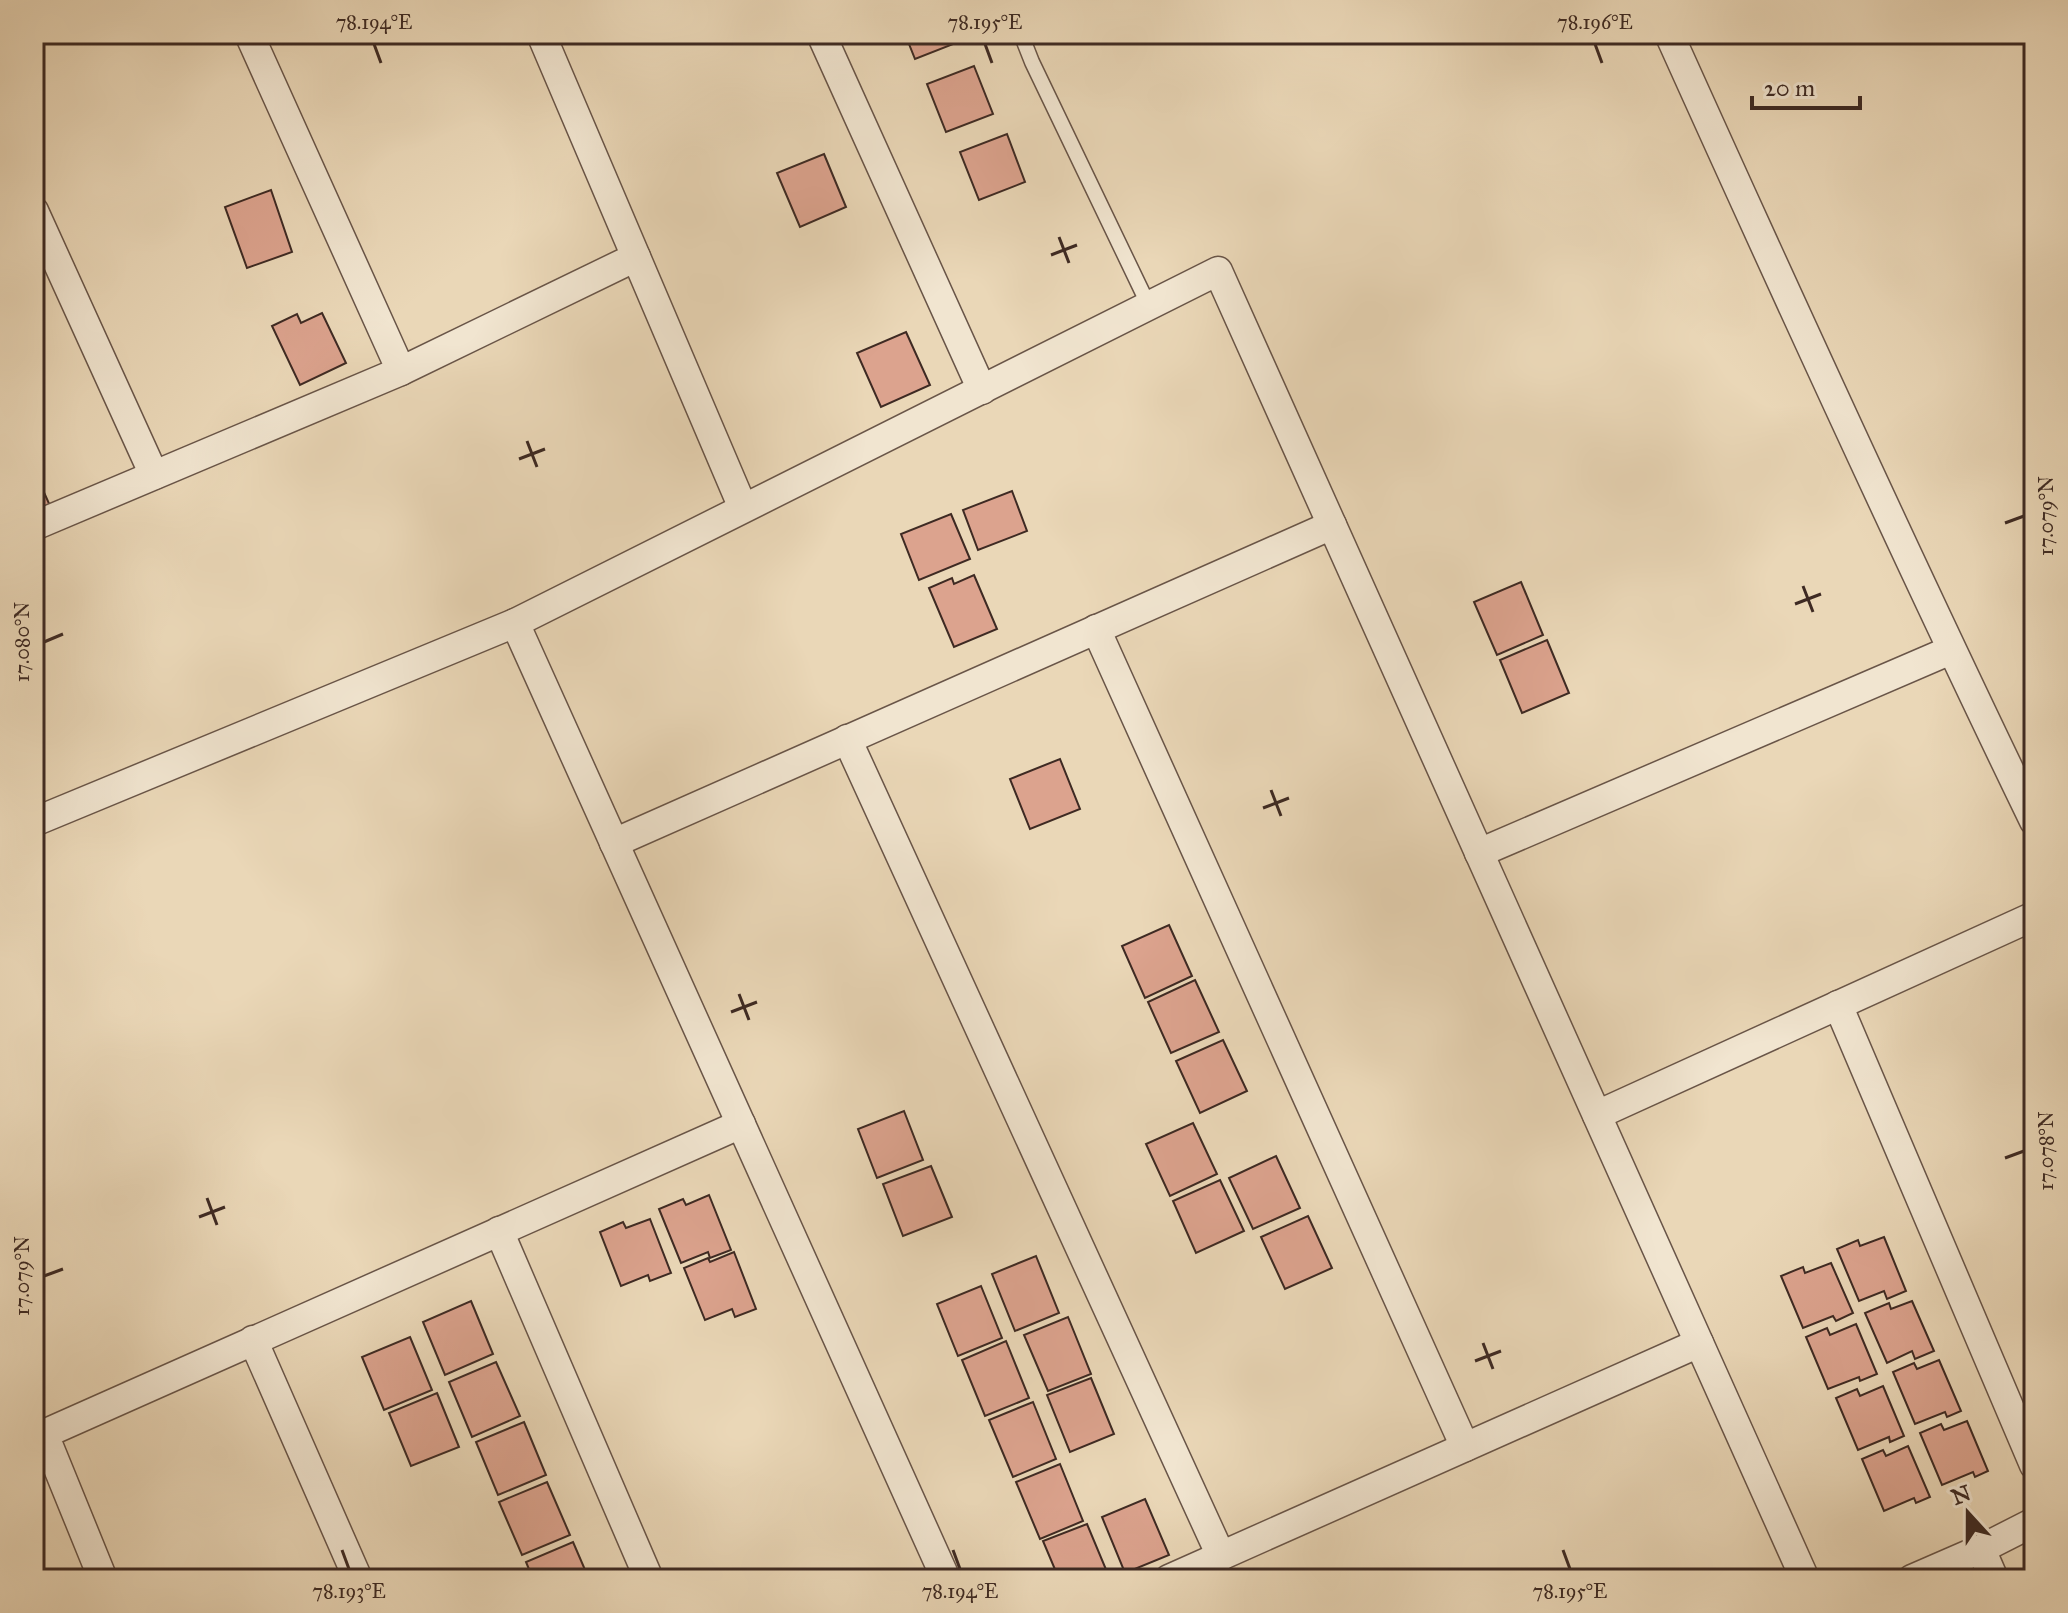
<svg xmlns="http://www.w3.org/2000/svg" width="2068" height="1613" font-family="'IM FELL Great Primer',serif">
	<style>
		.building { fill: #dca38e; stroke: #3e2a23; stroke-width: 2 }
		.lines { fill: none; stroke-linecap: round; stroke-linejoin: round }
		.service-casing { stroke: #695548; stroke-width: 17 }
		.minor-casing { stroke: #695548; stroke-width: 31 }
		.service { stroke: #f1e5d0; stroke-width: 14 }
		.minor { stroke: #f1e5d0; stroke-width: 28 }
		.ticks { fill: none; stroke: #3e2a23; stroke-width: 3 }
		.neatline { fill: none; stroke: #3e2a23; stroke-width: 3 }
		.ticks-label { font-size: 20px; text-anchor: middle; fill: #3e2a23 }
	</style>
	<rect width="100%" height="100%" fill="#ead7b7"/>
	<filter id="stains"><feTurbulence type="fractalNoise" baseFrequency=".0025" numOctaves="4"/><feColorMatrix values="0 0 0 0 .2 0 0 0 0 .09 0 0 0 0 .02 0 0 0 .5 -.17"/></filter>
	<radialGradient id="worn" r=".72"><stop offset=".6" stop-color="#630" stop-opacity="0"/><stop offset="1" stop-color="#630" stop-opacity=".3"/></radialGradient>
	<g class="building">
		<polygon points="905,34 959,34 961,41 915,59"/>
		<polygon points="974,66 993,114 946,132 927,84"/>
		<polygon points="1007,134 1025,182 979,200 960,152"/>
		<polygon points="824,154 846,207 800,227 777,173"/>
		<polygon points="271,190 292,252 247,268 225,207"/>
		<polygon points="322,313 346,363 300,385 272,326 297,314 301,323"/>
		<polygon points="906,332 930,385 881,407 857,353"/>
		<polygon points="34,470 51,508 34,516"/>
		<polygon points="1012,491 1027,531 978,550 963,510"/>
		<polygon points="951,514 970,559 919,580 901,534"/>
		<polygon points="974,575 997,629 954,647 929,588 952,578 954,584"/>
		<polygon points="1521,582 1543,635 1497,655 1474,602"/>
		<polygon points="1547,640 1569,693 1522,713 1500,660"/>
		<polygon points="1060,759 1080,809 1030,829 1010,779"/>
		<polygon points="1169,925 1192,976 1145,998 1122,946"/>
		<polygon points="1195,980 1219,1032 1171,1053 1148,1002"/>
		<polygon points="1223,1040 1247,1091 1200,1113 1176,1061"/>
		<polygon points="904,1111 923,1160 877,1178 858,1129"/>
		<polygon points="1193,1123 1217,1174 1170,1196 1146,1144"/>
		<polygon points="1276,1156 1300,1208 1253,1229 1229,1178"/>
		<polygon points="931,1166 952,1217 903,1236 883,1184"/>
		<polygon points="1220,1180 1244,1231 1196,1253 1173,1201"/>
		<polygon points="709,1195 731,1250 710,1258 708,1252 681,1263 659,1209 683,1199 686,1205"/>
		<polygon points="1308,1216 1332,1268 1285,1289 1261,1237"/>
		<polygon points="650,1219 671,1273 650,1281 648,1275 621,1286 600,1232 623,1222 626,1228"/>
		<polygon points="1884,1237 1906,1291 1887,1299 1884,1291 1859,1301 1837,1249 1858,1240 1860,1246"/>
		<polygon points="734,1252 756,1309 735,1317 732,1309 705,1320 684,1268 708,1258 710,1262"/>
		<polygon points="1036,1256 1059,1313 1015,1331 992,1274"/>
		<polygon points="1831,1263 1853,1313 1836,1321 1833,1316 1803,1328 1781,1276 1803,1267 1805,1273"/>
		<polygon points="981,1286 1002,1338 958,1356 937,1304"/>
		<polygon points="471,1301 493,1354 445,1375 423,1322"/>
		<polygon points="1912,1301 1934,1351 1915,1359 1912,1351 1887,1363 1865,1313 1889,1303 1891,1309"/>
		<polygon points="1068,1317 1091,1374 1048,1391 1024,1335"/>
		<polygon points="1856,1324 1877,1374 1860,1381 1859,1377 1828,1389 1806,1337 1827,1328 1830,1335"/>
		<polygon points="410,1337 432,1390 384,1410 362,1357"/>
		<polygon points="1006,1341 1029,1398 985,1416 962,1360"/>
		<polygon points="1939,1360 1961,1411 1947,1417 1945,1412 1915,1424 1893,1372 1914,1363 1917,1369"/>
		<polygon points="496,1362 520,1416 472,1437 449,1382"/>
		<polygon points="1091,1378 1114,1434 1070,1452 1047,1395"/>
		<polygon points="1883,1386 1904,1436 1890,1442 1889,1437 1858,1450 1836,1398 1857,1389 1860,1396"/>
		<polygon points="437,1393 459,1447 411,1466 389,1413"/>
		<polygon points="1033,1402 1056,1459 1013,1477 989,1420"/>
		<polygon points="1967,1421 1988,1471 1975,1477 1973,1472 1942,1485 1920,1433 1941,1424 1944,1430"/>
		<polygon points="524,1422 546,1475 498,1495 476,1442"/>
		<polygon points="1908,1446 1930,1497 1916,1503 1914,1498 1884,1511 1862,1459 1883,1450 1886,1456"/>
		<polygon points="1060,1464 1083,1521 1040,1539 1016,1482"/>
		<polygon points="547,1482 570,1535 522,1555 499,1502"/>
		<polygon points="1145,1499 1169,1555 1125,1573 1102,1517"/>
		<polygon points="1087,1524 1110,1579 1059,1579 1043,1541"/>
		<polygon points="573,1542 589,1579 533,1579 526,1562"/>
	</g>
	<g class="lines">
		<g class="service-casing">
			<polyline id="service" points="1021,34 1032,62 1149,306"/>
		</g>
		<g class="minor-casing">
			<g id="minor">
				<polyline points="541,34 743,508"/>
				<polyline points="821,34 982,390"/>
				<path d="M1669,34C1788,298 1908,561 2034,821"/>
				<polyline points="34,211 154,475"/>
				<polyline points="401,371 636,257"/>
				<polyline points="34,526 401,371 249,34"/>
				<polyline points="515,623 946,1579"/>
				<polyline points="1096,629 1465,1447"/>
				<polyline points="847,739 1221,1556"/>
				<polyline points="34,822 515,623 1218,271 1805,1579"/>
				<polyline points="614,843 1332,525"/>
				<polyline points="1479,853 1951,650"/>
				<polyline points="1838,1005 2034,1465"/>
				<polyline points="1597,1115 2034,916"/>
				<polyline points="499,1231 649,1579"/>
				<polyline points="253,1340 358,1579"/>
				<polyline points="1981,1549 1994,1579"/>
				<polyline points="103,1579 44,1434 741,1124"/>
				<polyline points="1169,1579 1699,1343"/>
				<polyline points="1912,1579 1981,1549 2034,1522"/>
			</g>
		</g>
		<use href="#service" class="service"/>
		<use href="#minor" class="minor"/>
	</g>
	<path class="ticks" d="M374,44L381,63M985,44L992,63M1595,44L1602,63M1059,237L1069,263M1051,255L1077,245M527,441L537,467M519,459L545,449M2005,523L2024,516M1803,586L1813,612M1795,604L1821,594M44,642L63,634M1271,790L1281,816M1263,808L1289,798M739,994L749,1020M731,1012L757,1002M2005,1158L2024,1151M207,1198L217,1225M199,1217L225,1207M44,1276L63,1269M1483,1343L1493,1369M1475,1361L1501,1351M342,1550L349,1569M953,1550L960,1569M1563,1550L1570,1569"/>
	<rect width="2068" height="1613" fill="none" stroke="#ead7b7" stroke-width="88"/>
	<g transform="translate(1968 1513) rotate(339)" stroke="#f1e5d0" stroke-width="6" paint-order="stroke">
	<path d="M0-6L14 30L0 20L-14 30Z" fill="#3e2a23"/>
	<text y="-12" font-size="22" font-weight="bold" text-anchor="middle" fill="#3e2a23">N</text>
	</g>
	<path d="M1752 96v12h108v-12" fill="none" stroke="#3e2a23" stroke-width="4"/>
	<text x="1764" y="96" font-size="24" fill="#3e2a23" stroke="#f1e5d0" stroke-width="6" paint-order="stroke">20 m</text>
	<rect x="44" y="44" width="1980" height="1525" class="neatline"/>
	<g class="ticks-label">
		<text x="374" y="29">78.194°E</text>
		<text x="985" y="29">78.195°E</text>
		<text x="1595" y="29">78.196°E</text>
		<text transform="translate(2046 516) rotate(-90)" y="7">17.079°N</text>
		<text transform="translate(22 642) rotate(-90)" y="7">17.080°N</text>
		<text transform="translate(2046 1151) rotate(-90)" y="7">17.078°N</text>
		<text transform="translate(22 1276) rotate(-90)" y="7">17.079°N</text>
		<text x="349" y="1598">78.193°E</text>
		<text x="960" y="1598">78.194°E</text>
		<text x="1570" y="1598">78.195°E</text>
	</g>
	<rect width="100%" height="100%" filter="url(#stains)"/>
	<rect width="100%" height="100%" fill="url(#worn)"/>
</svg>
